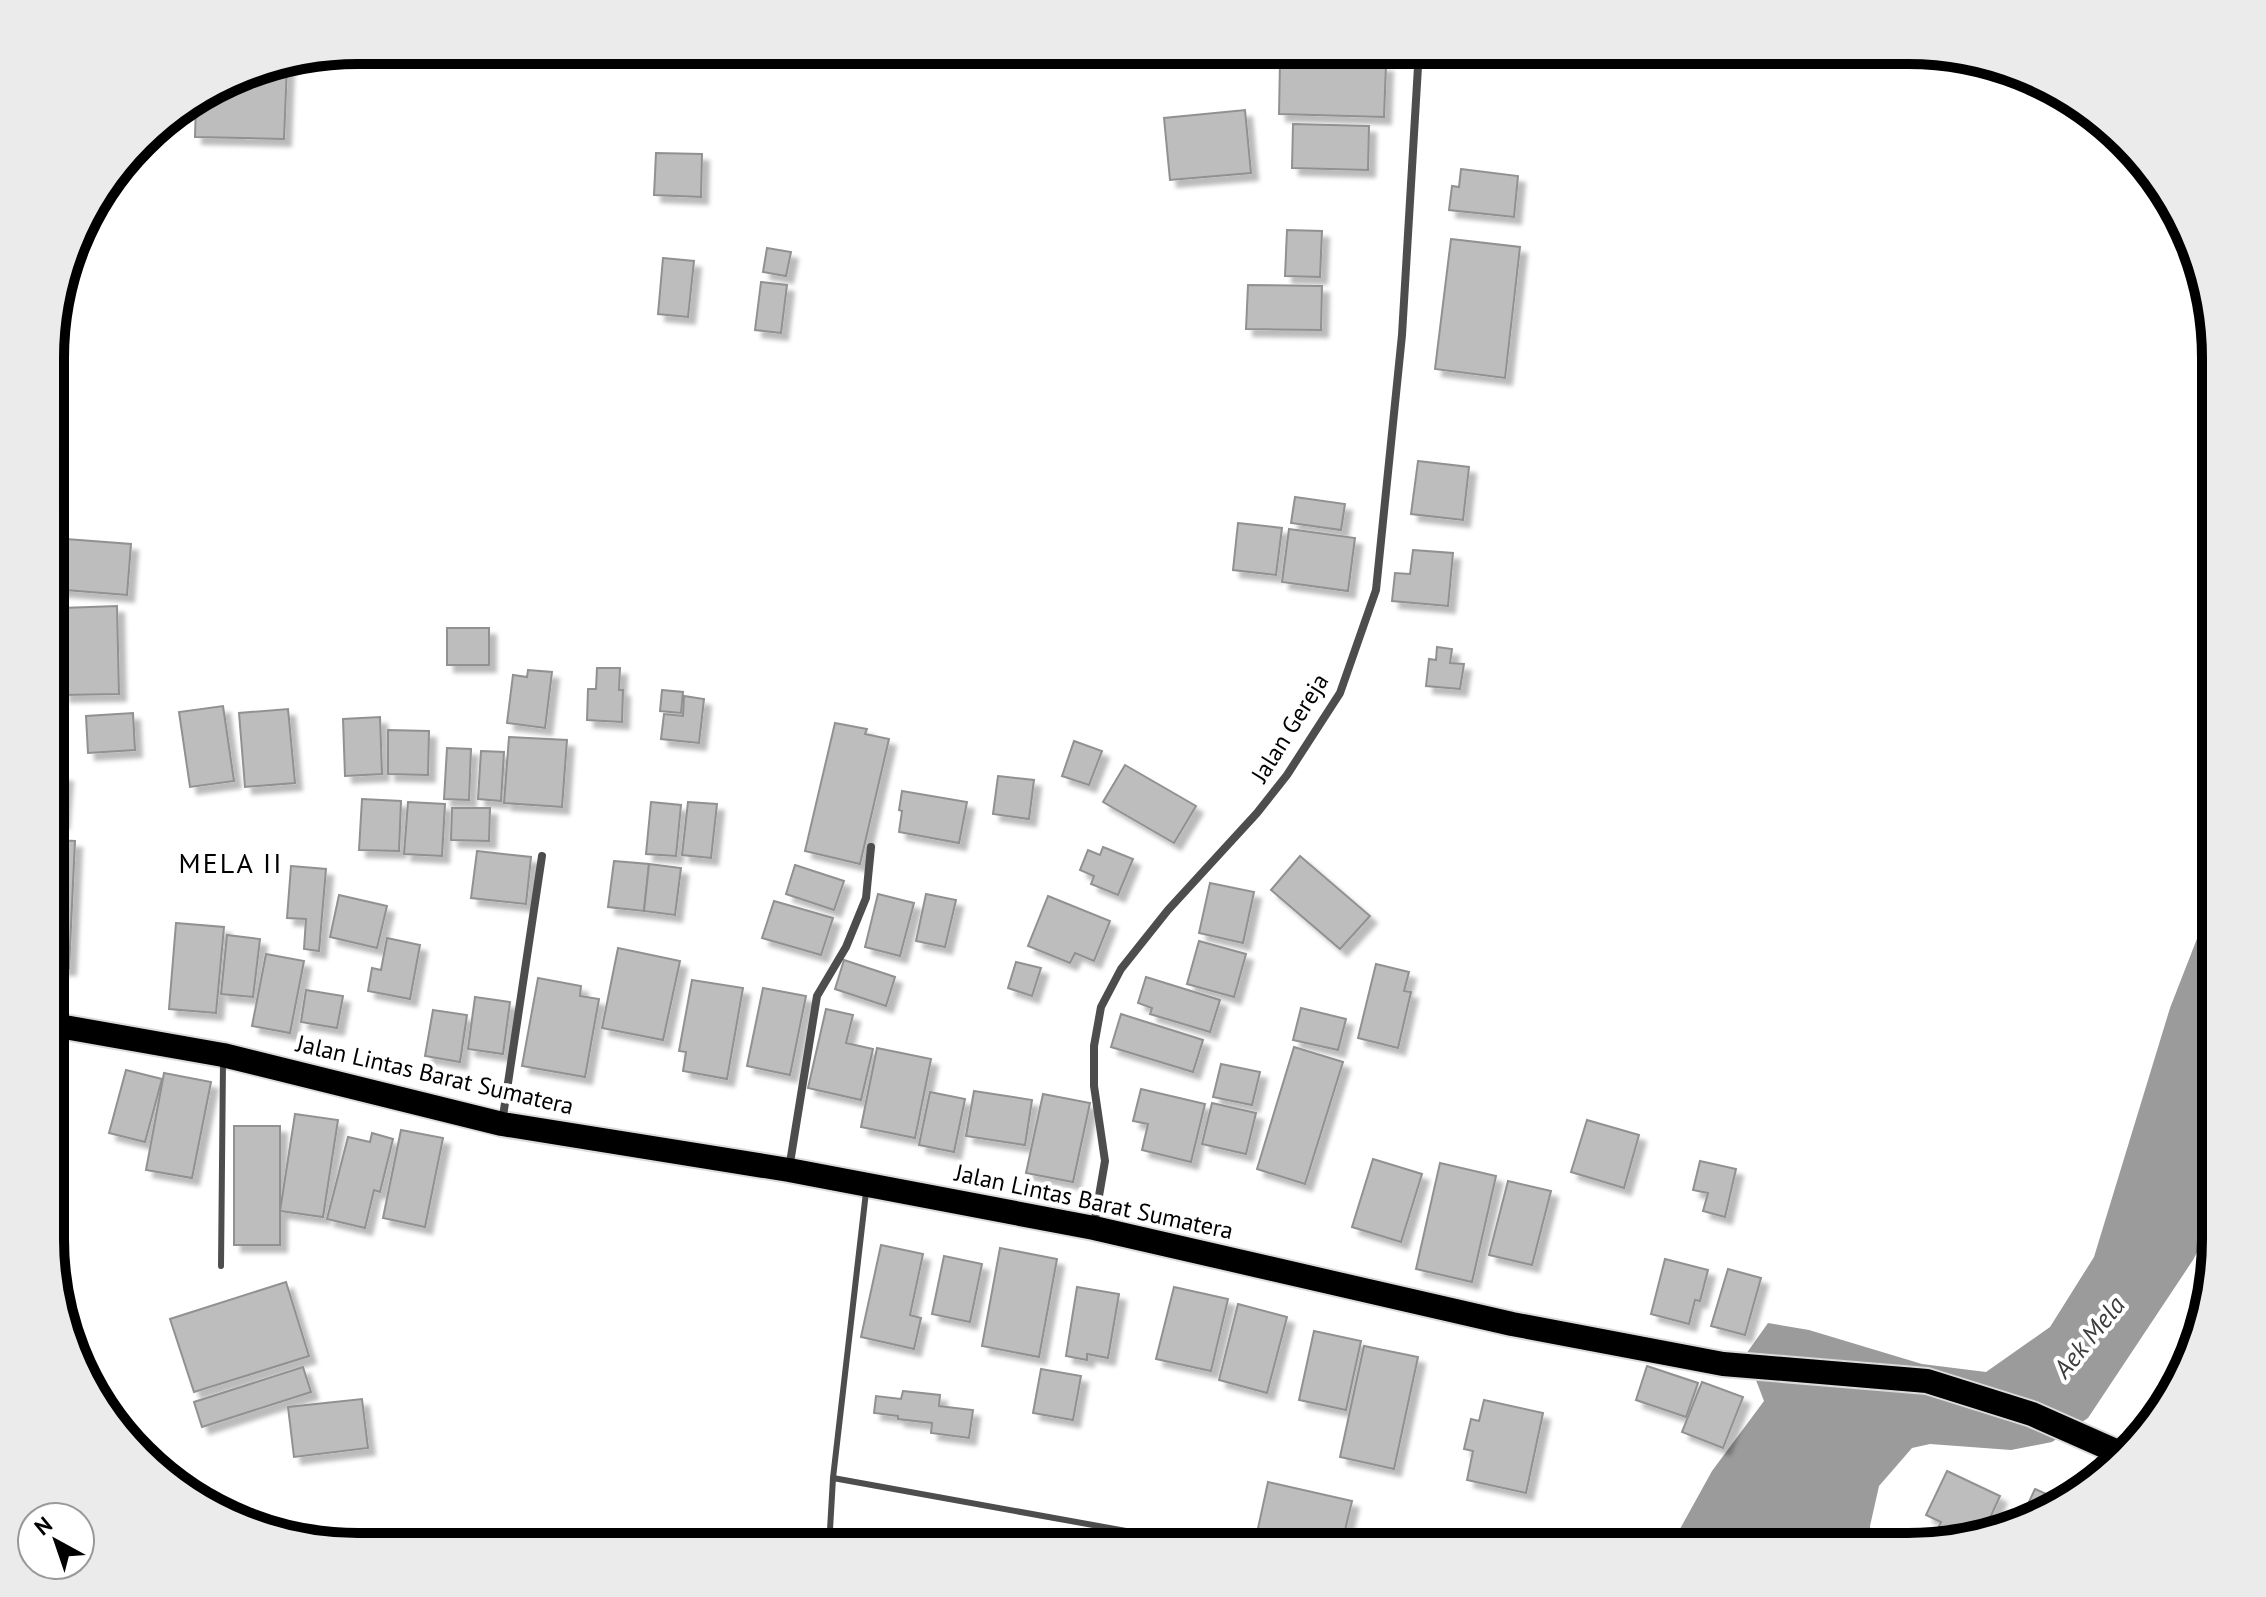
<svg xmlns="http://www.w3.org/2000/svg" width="2266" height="1597" font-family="'PT Sans',sans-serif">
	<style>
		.water { fill: #9b9b9b }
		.building { fill: #bdbdbd; stroke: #919191; stroke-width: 2; filter: url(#shadow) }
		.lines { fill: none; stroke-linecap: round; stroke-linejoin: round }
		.highway-casing { stroke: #dbdbdb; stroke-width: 28 }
		.lane { stroke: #4d4d4d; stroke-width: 6 }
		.street { stroke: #4d4d4d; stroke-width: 8 }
		.highway { stroke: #000; stroke-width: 24 }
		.labels { text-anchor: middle; stroke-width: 8; stroke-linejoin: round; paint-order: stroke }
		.street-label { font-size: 24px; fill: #000; stroke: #fff }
		.water-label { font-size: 26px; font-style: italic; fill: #3c3c3c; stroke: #fff }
		.quarter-label { font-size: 28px; letter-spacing: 2px; fill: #000; stroke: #fff }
		.rim { fill: none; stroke: #000; stroke-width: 10 }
	</style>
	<defs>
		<filter id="shadow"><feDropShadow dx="7" dy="7" stdDeviation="2" flood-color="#0004"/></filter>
	</defs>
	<rect width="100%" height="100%" fill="#fff"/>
	<polygon class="water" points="2215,898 2215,1218 2193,1260 2088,1418 2052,1442 2011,1450 1930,1444 1912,1448 1879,1486 1870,1526 1873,1547 1670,1547 1712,1471 1764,1401 1746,1354 1768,1323 1809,1330 1922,1364 1986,1372 2050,1327 2094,1257 2170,1008 2207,913"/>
	<g class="building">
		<polygon points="1280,62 1386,65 1384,117 1279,114"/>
		<polygon points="283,65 287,65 284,139 195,137 196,101 240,73"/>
		<polygon points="1245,110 1251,173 1170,180 1164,118"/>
		<polygon points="1293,124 1369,126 1368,170 1292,168"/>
		<polygon points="656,153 702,154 701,197 654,195"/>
		<polygon points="1461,169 1518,176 1514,217 1449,210 1452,186 1459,187"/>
		<polygon points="1287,230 1322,231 1320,277 1285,276"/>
		<polygon points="1451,239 1520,247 1505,378 1435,369"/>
		<polygon points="767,248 791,252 786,276 763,272"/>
		<polygon points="663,258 694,261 688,317 658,314"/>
		<polygon points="761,282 787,285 781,333 755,330"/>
		<polygon points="1248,285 1322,286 1321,330 1246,329"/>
		<polygon points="1418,461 1469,467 1463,520 1411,514"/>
		<polygon points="1295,497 1345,504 1341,530 1291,523"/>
		<polygon points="1238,523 1282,528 1276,575 1233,570"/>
		<polygon points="1289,529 1355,538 1348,591 1282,582"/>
		<polygon points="53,538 131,544 127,595 53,589"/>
		<polygon points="1413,550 1453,553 1448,606 1392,601 1395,573 1410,574"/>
		<polygon points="117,606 119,694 63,695 62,608"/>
		<rect x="447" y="628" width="42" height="37"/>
		<polygon points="1437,647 1452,649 1450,663 1464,664 1460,689 1426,686 1429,659 1436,660"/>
		<polygon points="597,668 620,668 619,690 623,690 622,722 587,720 588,689 596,689"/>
		<polygon points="528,670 552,672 545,728 507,723 513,675 527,677"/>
		<polygon points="662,690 683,692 681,713 660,711"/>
		<polygon points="684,696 704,699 699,743 661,739 664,714 683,716"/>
		<polygon points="223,706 234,781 190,787 179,712"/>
		<polygon points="288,709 295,783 245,787 239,713"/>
		<polygon points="133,713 135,750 88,753 86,716"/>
		<polygon points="380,717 382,774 345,776 343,719"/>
		<polygon points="835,723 867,729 865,734 889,739 860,864 805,851"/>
		<polygon points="388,730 429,731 428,775 388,774"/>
		<polygon points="509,737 567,740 562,807 504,803"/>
		<polygon points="1074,741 1102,751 1089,785 1062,776"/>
		<polygon points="447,748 471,749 469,800 444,799"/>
		<polygon points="481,751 504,752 501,801 478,799"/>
		<polygon points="1125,765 1196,806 1174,843 1103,802"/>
		<polygon points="53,774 66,775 62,822 53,821"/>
		<polygon points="998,776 1034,780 1029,819 993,814"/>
		<polygon points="902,791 967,802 959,843 899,832 902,811 899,810"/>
		<polygon points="362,799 401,801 399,851 359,850"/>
		<polygon points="408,802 445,804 442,856 404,854"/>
		<polygon points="651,802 681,805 676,856 646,854"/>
		<polygon points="688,802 717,804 711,858 682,855"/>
		<polygon points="452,808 490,808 489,841 451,840"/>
		<polygon points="53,840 75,841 69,968 53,968"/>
		<polygon points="1103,847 1133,859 1118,895 1091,884 1094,876 1080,870 1088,850 1100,855"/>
		<polygon points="477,851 531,857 526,904 471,898"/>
		<polygon points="1300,856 1370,916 1340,949 1271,890"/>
		<polygon points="614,861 649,864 644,911 608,907"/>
		<polygon points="649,864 681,868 675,915 644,911"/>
		<polygon points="795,865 844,881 834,910 786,894"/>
		<polygon points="291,866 326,869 319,951 304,949 306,919 287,918"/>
		<polygon points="1210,883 1254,892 1243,943 1199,933"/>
		<polygon points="878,894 914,903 900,956 865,947"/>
		<polygon points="926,894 956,900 945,947 916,941"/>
		<polygon points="339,895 387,906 377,948 330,937"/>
		<polygon points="1048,896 1110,921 1094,961 1075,953 1070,963 1028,946"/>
		<polygon points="774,901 833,918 821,955 762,938"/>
		<polygon points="176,923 224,927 216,1013 169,1009"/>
		<polygon points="227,935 260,939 253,997 221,994"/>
		<polygon points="387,938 420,945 410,999 368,991 372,968 381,970"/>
		<polygon points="1199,941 1246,954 1234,997 1187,984"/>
		<polygon points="618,948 680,961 663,1040 602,1028"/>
		<polygon points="266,954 304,961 290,1033 252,1026"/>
		<polygon points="844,960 895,977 886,1006 835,989"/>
		<polygon points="1016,962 1041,968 1032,996 1008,988"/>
		<polygon points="1376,964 1409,972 1404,991 1411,992 1398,1048 1358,1038"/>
		<polygon points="1146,977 1220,1000 1210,1032 1150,1014 1152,1008 1138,1003"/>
		<polygon points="538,978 581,986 580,996 599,999 585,1077 522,1066"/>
		<polygon points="692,980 743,988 727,1079 683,1071 686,1052 679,1051"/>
		<polygon points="763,988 806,996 790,1075 747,1066"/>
		<polygon points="306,990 343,996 337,1028 301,1022"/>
		<polygon points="475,997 510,1002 503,1054 468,1049"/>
		<polygon points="1301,1008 1346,1019 1338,1050 1293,1040"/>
		<polygon points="826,1009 853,1015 846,1043 873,1049 861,1100 808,1088"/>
		<polygon points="433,1010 467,1015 460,1062 425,1056"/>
		<polygon points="1121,1014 1203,1040 1193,1072 1111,1047"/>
		<polygon points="1294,1047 1343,1062 1305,1184 1257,1169"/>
		<polygon points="877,1048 931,1059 915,1138 861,1127"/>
		<polygon points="1221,1064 1260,1072 1252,1105 1213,1097"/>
		<polygon points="126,1070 162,1079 145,1142 109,1133"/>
		<polygon points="164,1073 211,1082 192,1178 146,1170"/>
		<polygon points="1141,1089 1205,1104 1191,1162 1142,1150 1148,1124 1133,1121"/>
		<polygon points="974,1091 1032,1100 1025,1145 966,1136"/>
		<polygon points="930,1092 965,1099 954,1152 919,1145"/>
		<polygon points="1043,1094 1090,1103 1073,1182 1026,1173"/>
		<polygon points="1212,1103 1256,1113 1246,1154 1202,1144"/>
		<polygon points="295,1114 338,1120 323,1217 280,1211"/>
		<polygon points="1587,1120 1639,1135 1624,1188 1571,1172"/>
		<rect x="234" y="1126" width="46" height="119"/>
		<polygon points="401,1130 443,1138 425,1227 383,1218"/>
		<polygon points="372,1133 393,1139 380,1192 374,1190 365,1228 327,1219 348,1137 370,1142"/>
		<polygon points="1373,1159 1422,1174 1401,1242 1352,1227"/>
		<polygon points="1700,1161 1736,1169 1725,1217 1703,1211 1708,1193 1693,1190"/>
		<polygon points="1440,1163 1496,1176 1472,1282 1416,1269"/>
		<polygon points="1508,1181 1551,1191 1532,1265 1489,1255"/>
		<polygon points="881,1245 923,1254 910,1315 921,1318 914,1349 861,1337"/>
		<polygon points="1000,1248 1057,1259 1039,1357 982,1346"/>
		<polygon points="944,1256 982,1264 970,1322 932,1314"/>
		<polygon points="1665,1259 1708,1270 1700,1301 1695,1300 1689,1324 1651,1314"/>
		<polygon points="1728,1269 1761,1278 1745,1335 1711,1326"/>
		<polygon points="286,1282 309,1356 194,1392 170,1319"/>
		<polygon points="1077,1287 1119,1294 1108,1358 1087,1354 1087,1360 1066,1356"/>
		<polygon points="1174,1287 1228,1299 1211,1371 1156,1359"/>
		<polygon points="1238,1304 1287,1317 1267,1393 1219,1380"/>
		<polygon points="1314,1331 1361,1341 1346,1410 1299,1400"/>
		<polygon points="1364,1346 1418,1357 1394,1469 1340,1457"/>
		<polygon points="1647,1366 1698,1383 1686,1417 1636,1400"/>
		<polygon points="303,1367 311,1392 202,1427 194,1402"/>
		<polygon points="1041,1369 1081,1376 1073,1420 1033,1413"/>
		<polygon points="1702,1382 1743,1397 1723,1448 1682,1432"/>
		<polygon points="903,1391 940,1395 939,1406 973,1410 969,1438 931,1433 932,1423 898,1419 898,1416 874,1413 876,1396 901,1399"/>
		<polygon points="362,1399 368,1448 294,1457 288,1407"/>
		<polygon points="1484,1400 1543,1413 1526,1493 1467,1480 1473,1451 1464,1449 1471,1419 1479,1421"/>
		<polygon points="1947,1471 2000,1496 1985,1529 1932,1542 1941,1522 1926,1515"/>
		<polygon points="1268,1482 1352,1501 1341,1547 1254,1547"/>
		<polygon points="2035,1489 2062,1501 2045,1515 2020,1521"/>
	</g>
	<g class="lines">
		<g class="highway-casing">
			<polyline id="highway" points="53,1025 223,1055 502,1124 789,1170 1094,1228 1512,1324 1723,1364 1927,1381 2032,1414 2120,1453"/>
		</g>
		<g class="lane">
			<polyline points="221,1266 223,1062"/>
			<polyline points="833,1478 1187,1542"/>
			<polyline points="829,1547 833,1478 866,1192"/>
		</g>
		<g class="street">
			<polyline points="502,1123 542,856"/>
			<polyline points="789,1169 817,996 846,947 866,898 871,847"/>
			<polyline points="1094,1225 1105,1161 1094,1086 1094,1046 1101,1007 1121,969 1168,910 1257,813 1287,775 1340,693 1376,590 1402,335 1419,50"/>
		</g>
		<use href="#highway" class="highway"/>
	</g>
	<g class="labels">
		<g class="street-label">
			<text transform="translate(1290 728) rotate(-58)" y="8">Jalan Gereja</text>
			<text transform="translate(435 1075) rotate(13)" y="8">Jalan Lintas Barat Sumatera</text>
			<text transform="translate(1094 1202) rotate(12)" y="8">Jalan Lintas Barat Sumatera</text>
		</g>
		<g class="water-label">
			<text transform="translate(2089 1337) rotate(-51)" y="9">Aek Mela</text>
		</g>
		<g class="quarter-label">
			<text x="231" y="873">MELA II</text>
		</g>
	</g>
	<path d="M0 0H2266V1597H0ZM358 64H1908A294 294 0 0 1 2202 358V1239A294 294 0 0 1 1908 1533H358A294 294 0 0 1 64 1239V358A294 294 0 0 1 358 64Z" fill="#ebebeb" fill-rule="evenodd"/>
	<path class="rim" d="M358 64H1908A294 294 0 0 1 2202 358V1239A294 294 0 0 1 1908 1533H358A294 294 0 0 1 64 1239V358A294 294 0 0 1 358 64Z"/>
	<g transform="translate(56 1541) rotate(320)"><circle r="38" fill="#ffffff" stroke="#999999" stroke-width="2"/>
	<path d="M0-6L14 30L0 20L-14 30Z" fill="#000000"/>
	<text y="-12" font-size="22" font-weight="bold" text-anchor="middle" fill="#000000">N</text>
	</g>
</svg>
